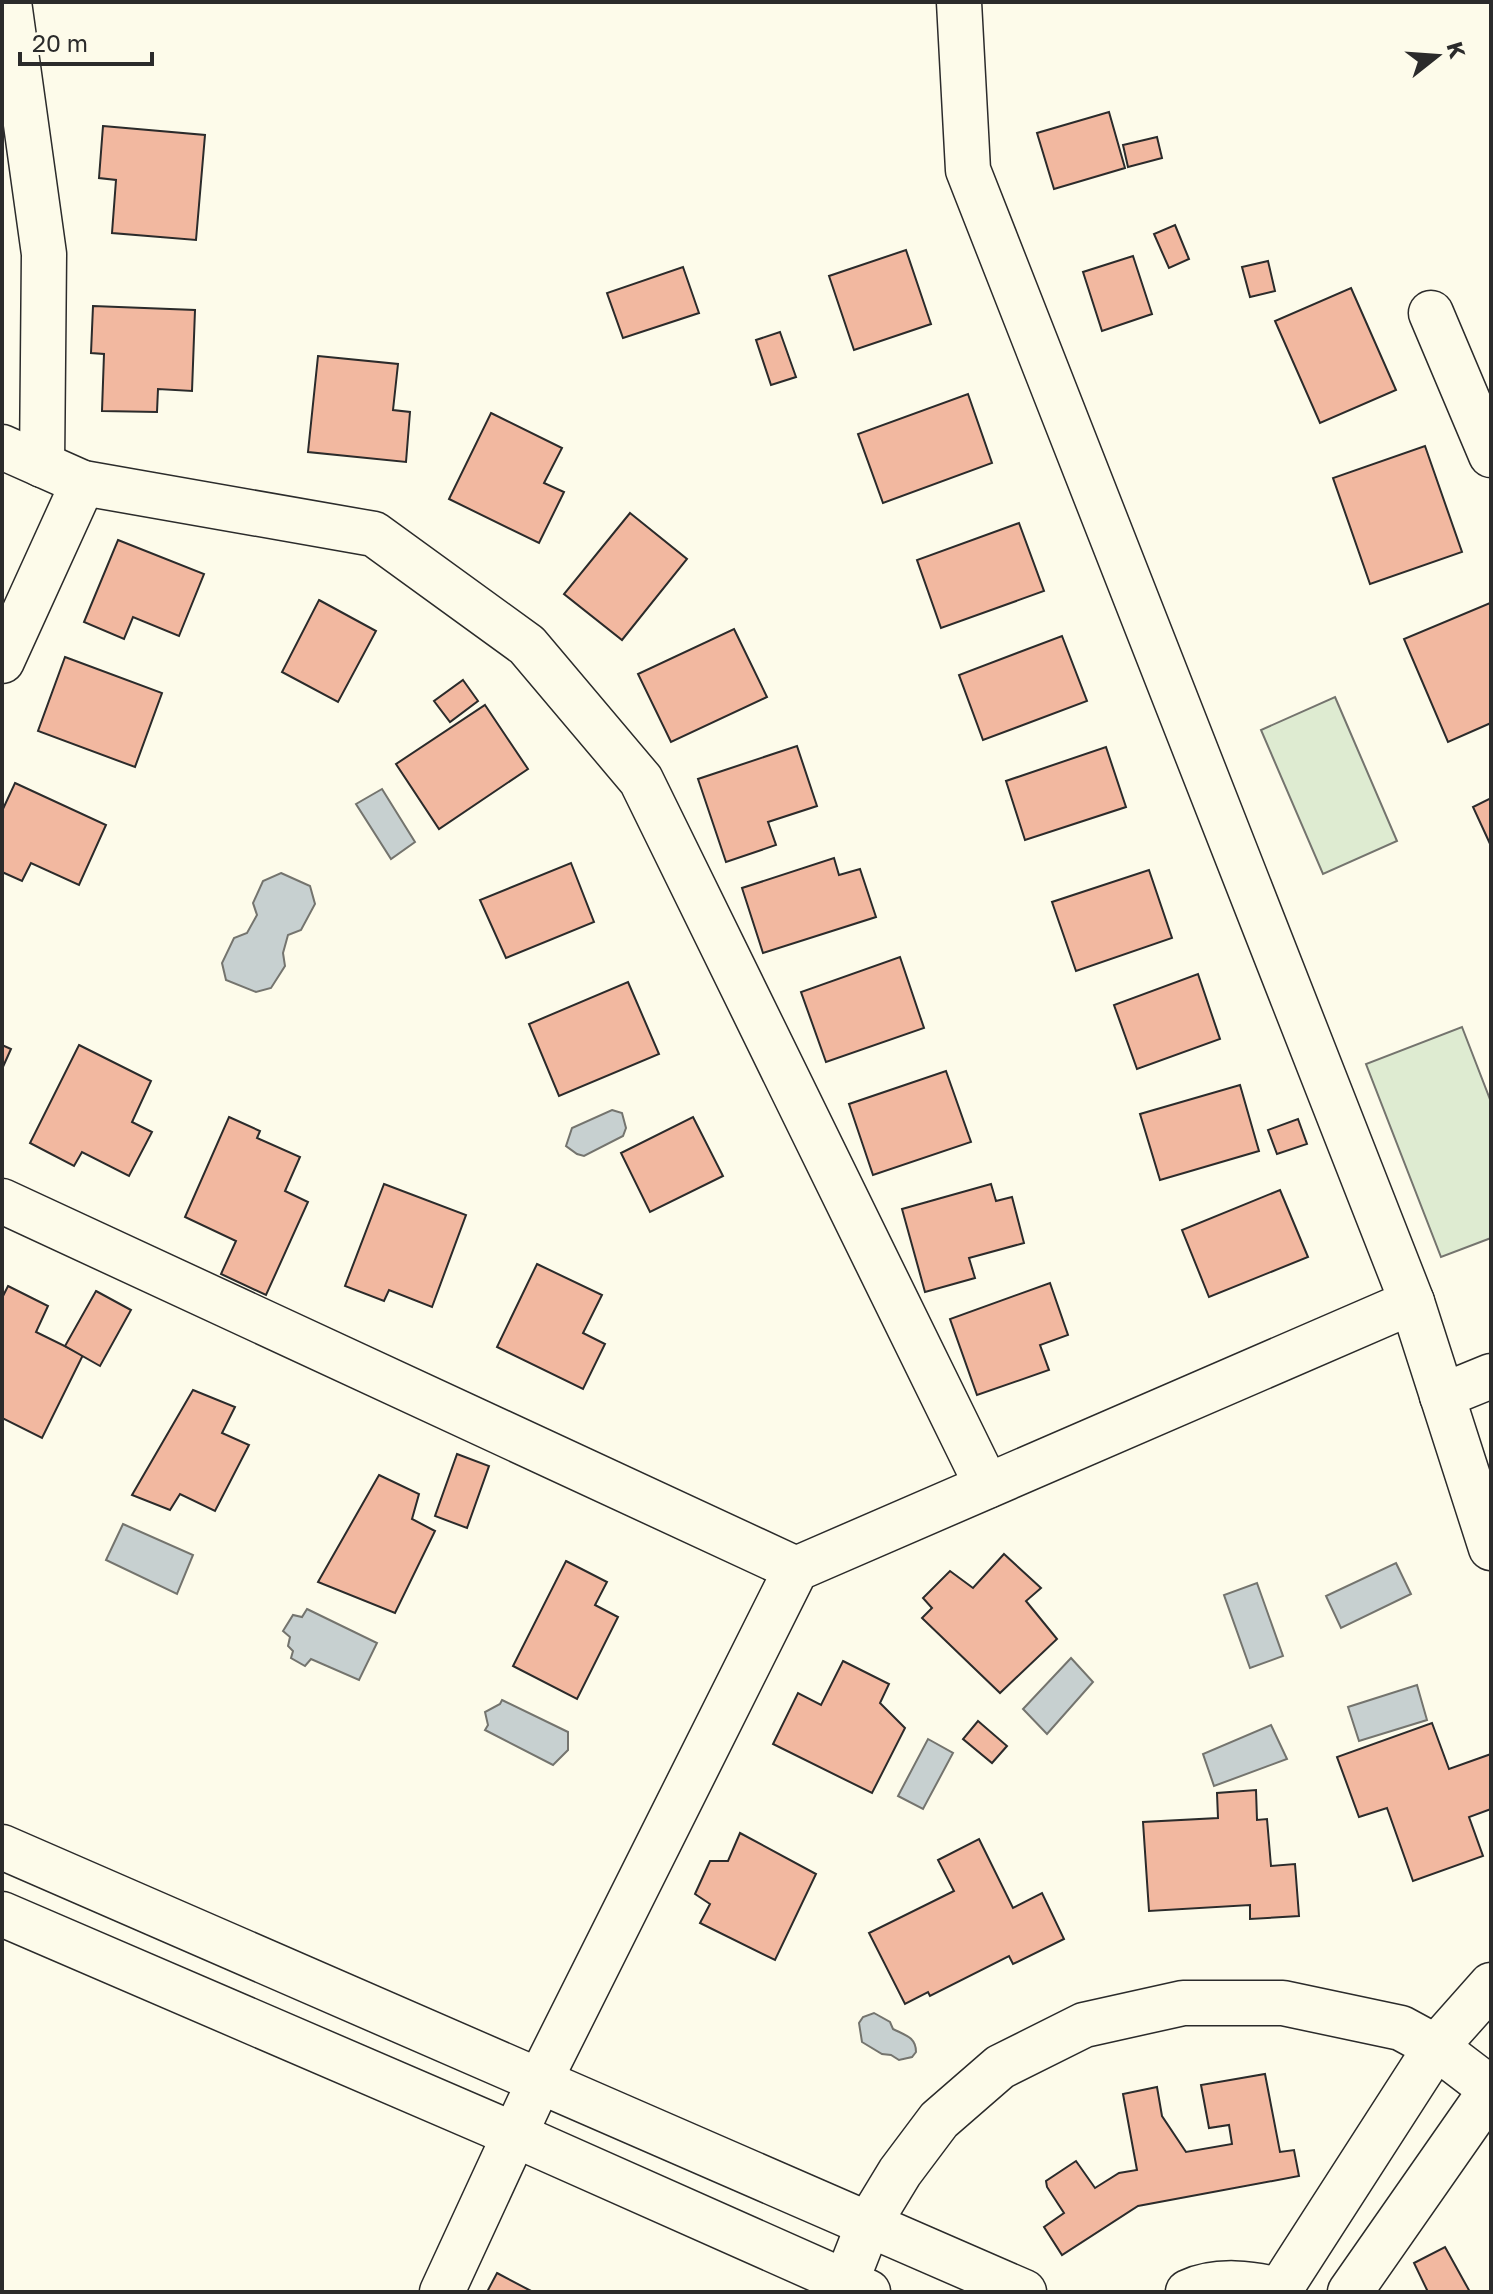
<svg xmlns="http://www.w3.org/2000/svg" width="1493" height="2294" font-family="'Golos Text',sans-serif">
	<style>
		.green { fill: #deebd1; stroke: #74746e; stroke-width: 2 }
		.water { fill: #c7d0d0; stroke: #74746e; stroke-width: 2 }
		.building { fill: #f2b8a0; stroke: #2b2b2b; stroke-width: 2 }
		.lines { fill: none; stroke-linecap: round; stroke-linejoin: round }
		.minor-casing { stroke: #2b2b2b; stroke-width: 47 }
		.minor { stroke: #fdfbea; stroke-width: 44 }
	</style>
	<rect width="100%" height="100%" fill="#fdfbea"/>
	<g class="green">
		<polygon points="1335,697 1397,841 1323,874 1261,730"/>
		<polygon points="1462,1027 1491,1102 1491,1238 1441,1257 1366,1064"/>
	</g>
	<g class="water">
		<polygon points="382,789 415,842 391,859 356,804"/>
		<polygon points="281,873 310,886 315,904 301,930 288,935 283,953 285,966 271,988 256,992 226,980 222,963 234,938 247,933 257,915 253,903 263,881"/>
		<polygon points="612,1110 622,1113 626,1128 623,1136 584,1156 577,1154 566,1146 572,1128"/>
		<polygon points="123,1524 193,1555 177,1594 106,1560"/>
		<polygon points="1396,1563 1411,1594 1341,1628 1326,1596"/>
		<polygon points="1257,1583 1283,1656 1250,1668 1224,1595"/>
		<polygon points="307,1609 377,1643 359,1680 311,1659 305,1666 291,1658 293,1651 288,1646 290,1637 283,1631 293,1615 302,1617"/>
		<polygon points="1071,1658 1093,1682 1047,1734 1023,1709"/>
		<polygon points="1417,1685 1427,1720 1359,1741 1348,1707"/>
		<polygon points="502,1700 568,1732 568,1750 553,1765 485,1730 488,1725 485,1712 500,1704"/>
		<polygon points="1271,1725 1287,1759 1214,1786 1203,1754"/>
		<polygon points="928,1739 953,1753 923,1809 898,1796"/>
		<path d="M874,2013L890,2022L893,2029C905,2035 916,2037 916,2052L912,2057L899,2060L891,2055L882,2054L862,2042L859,2023L863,2017Z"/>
	</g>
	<g class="building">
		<polygon points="1109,112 1125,168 1054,189 1037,133"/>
		<polygon points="103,126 205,135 196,240 112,233 116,180 99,178"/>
		<polygon points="1157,137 1162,158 1128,167 1123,145"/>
		<polygon points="1175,225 1189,259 1169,268 1154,234"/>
		<polygon points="906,250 931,324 854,350 829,276"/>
		<polygon points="1133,256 1152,314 1102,331 1083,272"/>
		<polygon points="1268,261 1275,291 1250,297 1242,267"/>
		<polygon points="683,267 699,313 623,338 607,293"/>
		<polygon points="1351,288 1396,390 1320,423 1275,321"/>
		<polygon points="93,306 195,310 192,391 158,389 157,412 102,411 104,354 91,353"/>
		<polygon points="780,332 796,377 771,385 756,340"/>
		<polygon points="318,356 398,364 393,410 410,412 406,462 308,452"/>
		<polygon points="968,394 992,463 883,503 858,434"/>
		<polygon points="491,413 562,448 544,483 564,492 539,543 449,499"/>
		<polygon points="1425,446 1462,552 1370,584 1333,478"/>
		<polygon points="630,513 687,559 622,640 564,594"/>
		<polygon points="1019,523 1044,591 941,628 917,560"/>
		<polygon points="118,540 204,574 179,636 133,617 124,639 84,622"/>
		<polygon points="319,600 376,631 338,702 282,672"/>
		<polygon points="1490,603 1491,723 1448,742 1404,639"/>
		<polygon points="734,629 767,697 671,742 638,674"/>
		<polygon points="1062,636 1087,701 983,740 959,675"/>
		<polygon points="65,657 162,693 135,767 38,731"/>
		<polygon points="463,680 478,701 450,722 434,701"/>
		<polygon points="485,705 528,769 439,829 396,764"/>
		<polygon points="797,746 817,806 768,822 776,845 726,862 698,779"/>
		<polygon points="1106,747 1126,807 1025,840 1006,781"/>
		<polygon points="15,783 106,825 79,885 31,863 22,881 2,872 2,811"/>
		<polygon points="1491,798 1491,846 1473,807"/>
		<polygon points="834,858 839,875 860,869 876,917 763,953 742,888"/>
		<polygon points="571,863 594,922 506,958 480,900"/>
		<polygon points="1149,870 1172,938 1076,971 1052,902"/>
		<polygon points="900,957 924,1028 826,1062 801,992"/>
		<polygon points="1198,974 1220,1039 1137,1069 1114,1005"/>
		<polygon points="628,982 659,1054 559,1096 529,1024"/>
		<polygon points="2,1045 11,1049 2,1069"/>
		<polygon points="79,1045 151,1081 132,1122 152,1132 129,1176 82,1152 74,1166 30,1143"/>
		<polygon points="946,1071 971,1142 873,1175 849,1104"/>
		<polygon points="1240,1085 1259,1151 1160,1180 1140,1114"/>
		<polygon points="229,1117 260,1131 257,1138 300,1157 285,1191 308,1202 266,1295 221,1274 236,1241 185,1217"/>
		<polygon points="693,1117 723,1176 650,1212 621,1153"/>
		<polygon points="1298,1119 1307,1144 1277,1154 1268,1130"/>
		<polygon points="384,1184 466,1215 432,1307 389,1290 384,1301 345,1286"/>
		<polygon points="991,1184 996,1201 1012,1197 1024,1243 969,1258 975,1278 925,1292 902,1209"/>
		<polygon points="1280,1190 1308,1257 1209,1297 1182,1230"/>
		<polygon points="537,1264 602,1295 583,1333 605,1344 583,1389 497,1347"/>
		<polygon points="1050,1283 1068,1335 1040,1345 1049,1370 977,1395 950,1319"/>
		<polygon points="8,1286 48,1306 36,1332 83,1355 42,1438 2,1418 2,1298"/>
		<polygon points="96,1291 131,1310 100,1366 65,1346"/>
		<polygon points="193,1390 235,1407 222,1433 249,1445 215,1511 180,1494 170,1510 132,1495"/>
		<polygon points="457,1454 489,1466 467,1528 435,1516"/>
		<polygon points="379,1475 419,1494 412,1519 435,1531 395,1613 318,1582"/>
		<polygon points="1004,1554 1041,1588 1026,1601 1057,1639 1000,1693 922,1618 932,1608 923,1598 950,1571 973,1588"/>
		<polygon points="566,1561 607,1582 595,1605 618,1617 577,1699 513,1666"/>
		<polygon points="843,1661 889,1684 880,1703 905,1728 872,1793 773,1744 798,1693 821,1705"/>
		<polygon points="978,1721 1007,1746 992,1763 963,1739"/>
		<polygon points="1432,1723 1449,1769 1491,1754 1491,1809 1469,1817 1483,1856 1413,1881 1387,1808 1359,1817 1337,1757"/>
		<polygon points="1256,1790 1257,1820 1267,1819 1271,1866 1295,1864 1299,1916 1250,1919 1250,1905 1149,1911 1143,1822 1218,1818 1217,1793"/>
		<polygon points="740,1833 816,1874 775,1960 700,1923 710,1904 695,1894 710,1861 728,1861"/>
		<polygon points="979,1839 1013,1908 1042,1893 1064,1939 1013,1964 1009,1956 930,1996 928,1992 905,2004 869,1933 954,1891 938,1860"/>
		<polygon points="1265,2074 1280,2152 1294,2150 1299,2176 1138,2206 1062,2255 1044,2227 1064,2213 1047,2187 1046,2181 1076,2161 1095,2188 1119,2173 1137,2170 1123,2094 1157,2087 1162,2116 1186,2152 1232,2144 1229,2125 1209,2128 1201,2085"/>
		<polygon points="1445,2247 1470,2292 1428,2292 1414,2263"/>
		<polygon points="497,2273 533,2292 487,2292"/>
	</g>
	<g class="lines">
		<g class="minor-casing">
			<g id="minor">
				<polyline points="9,2 44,254 42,465"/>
				<polyline points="959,2 968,170 1412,1302 1491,1548"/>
				<polyline points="1431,313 1491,455"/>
				<polyline points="2,447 83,483 374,534 527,645 641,780 987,1486"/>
				<polyline points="2,661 83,483"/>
				<polyline points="2,1201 796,1569"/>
				<polyline points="1442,1396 1491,1376"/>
				<polyline points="2,1847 1024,2292"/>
				<polyline points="2,1914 515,2135 868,2292"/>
				<polyline points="1279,2291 1436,2047 1491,1985"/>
				<polyline points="442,2292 539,2082 796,1569 1412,1302"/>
				<polyline points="842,2292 869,2223 900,2172 939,2120 1000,2067 1084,2025 1183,2003 1283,2003 1401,2028 1436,2047 1491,2089"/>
				<path d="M1188,2292C1215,2279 1254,2282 1282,2292"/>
				<polyline points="1350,2292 1491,2090"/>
			</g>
		</g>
		<use href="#minor" class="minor"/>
	</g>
	<rect width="1493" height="2294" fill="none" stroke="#2b2b2b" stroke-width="8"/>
	<g transform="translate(1437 56) rotate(73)" stroke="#fdfbea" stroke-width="6" paint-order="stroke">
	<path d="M0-6L14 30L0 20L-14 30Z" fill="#2b2b2b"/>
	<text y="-12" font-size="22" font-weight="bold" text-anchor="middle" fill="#2b2b2b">K</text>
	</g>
	<path d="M20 52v12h132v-12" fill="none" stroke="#2b2b2b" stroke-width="4"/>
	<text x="32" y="52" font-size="24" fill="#2b2b2b" stroke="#fdfbea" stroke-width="6" paint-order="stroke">20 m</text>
</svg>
